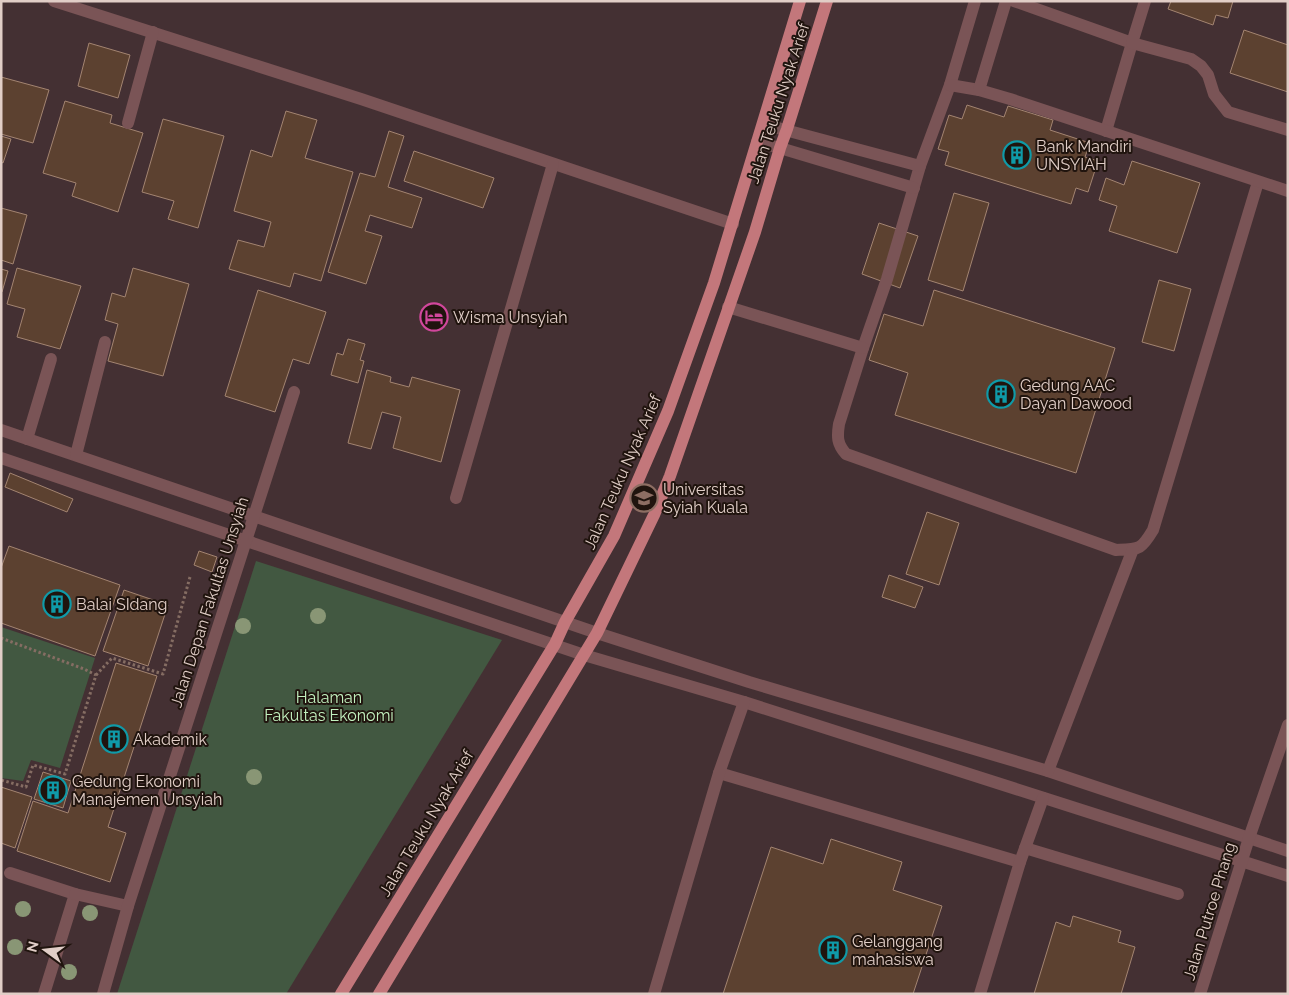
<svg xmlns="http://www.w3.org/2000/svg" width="1289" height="995" font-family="Raleway,sans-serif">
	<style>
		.education { fill: #443033 }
		.green { fill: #425841 }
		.building { fill: #5c4130; stroke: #a38471 }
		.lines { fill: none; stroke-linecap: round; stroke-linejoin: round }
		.path { stroke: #856d63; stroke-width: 3; stroke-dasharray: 2.5 2.5; stroke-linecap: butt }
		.minor { stroke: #7a5456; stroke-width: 12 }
		.major { stroke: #c3777b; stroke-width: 12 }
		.tree { fill: #899675 }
		.labels { text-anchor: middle; stroke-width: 4; stroke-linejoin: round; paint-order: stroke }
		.street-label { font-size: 16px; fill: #e1cec7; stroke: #20140e }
		.poi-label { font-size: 16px; fill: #e1cec7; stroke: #20140e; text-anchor: start }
		.park-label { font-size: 16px; fill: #c2f1bf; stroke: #20140e }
	</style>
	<rect width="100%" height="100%" fill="#43271b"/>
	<rect class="education" x="1" y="1" width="1287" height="993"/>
	<g class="green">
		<polygon points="256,561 502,640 286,994 117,994"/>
		<polygon points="1,627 95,658 60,768 31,760 23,781 1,778"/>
	</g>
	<g class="building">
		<polygon points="1171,1 1233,1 1228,18 1216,15 1213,25 1168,9"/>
		<polygon points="1244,30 1288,45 1288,92 1230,73"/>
		<polygon points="89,43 130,55 118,98 78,86"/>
		<polygon points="1,77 49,90 33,143 1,134"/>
		<polygon points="65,101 112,115 110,123 143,133 118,212 72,196 76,183 43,173"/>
		<polygon points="967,105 1004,117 1008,106 1053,120 1050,130 1090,143 1085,157 1098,161 1088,192 1076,188 1071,204 945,165 949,152 938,149 949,115 962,119"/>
		<polygon points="286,111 317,120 305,158 353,172 321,281 294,273 290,287 229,269 238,240 264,247 271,222 234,211 251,150 272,157"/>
		<polygon points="163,119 224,136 198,228 168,219 174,201 142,192"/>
		<polygon points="389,131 404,136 388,187 422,198 412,228 370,215 365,231 382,236 366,284 328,272 360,173 375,177"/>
		<polygon points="1,136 11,139 3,163 1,162"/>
		<polygon points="414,151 494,178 483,208 404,181"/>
		<polygon points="1132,161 1200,183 1177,253 1109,231 1117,206 1099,200 1106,178 1124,185"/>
		<polygon points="954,193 989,203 963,291 928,280"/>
		<polygon points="1,208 27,215 13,264 1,260"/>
		<polygon points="879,223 918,236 900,288 862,274"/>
		<polygon points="17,268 81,286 60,349 17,337 25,309 7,304"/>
		<polygon points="133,268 189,284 163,376 108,361 118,324 105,320 112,293 125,297"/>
		<polygon points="1,269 8,271 2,292 1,292"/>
		<polygon points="1159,280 1191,289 1174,351 1142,342"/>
		<polygon points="258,290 326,312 309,364 293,359 275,412 225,396"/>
		<polygon points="934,290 1115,348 1076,473 895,415 908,373 869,360 884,314 923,326"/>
		<polygon points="348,339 365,344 360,360 364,361 358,383 331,375 337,353 343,355"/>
		<polygon points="367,370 391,377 390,382 409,387 412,377 460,390 441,462 393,448 401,417 382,412 371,449 348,443"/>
		<polygon points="10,473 73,499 67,512 5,487"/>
		<polygon points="927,512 959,523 939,585 906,574"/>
		<polygon points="9,546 120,585 95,656 1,623 1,568"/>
		<polygon points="199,551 217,557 212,572 194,565"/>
		<polygon points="889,575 923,587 915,608 882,597"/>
		<polygon points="124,590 168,605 148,666 103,651"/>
		<polygon points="116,663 157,676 108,827 126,833 110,882 17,851 33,801 68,813"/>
		<polygon points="43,772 71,781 63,808 34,799"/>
		<polygon points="1,787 32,797 15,848 1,843"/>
		<polygon points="831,839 902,862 893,890 942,906 913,994 723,994 771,847 823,864"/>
		<polygon points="1073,916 1121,931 1118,942 1135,947 1121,994 1034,994 1056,922 1070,927"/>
	</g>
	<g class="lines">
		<g class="path">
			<polyline points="1,638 84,669 96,675 65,774 33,765 26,787 1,780"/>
			<polyline points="96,675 112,658 163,674 190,577"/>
		</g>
		<g class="minor">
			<polyline points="54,1 361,99 733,224"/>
			<path d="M975,1L950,85L920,166L887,279L863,348L839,424C837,437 837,444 846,454L1116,550C1140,549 1141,550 1153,530L1258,182"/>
			<polyline points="1014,1 1132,43 1106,131"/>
			<polyline points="1145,1 1132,43 1191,59 1201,66 1208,75 1214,94 1228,112 1288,130"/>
			<polyline points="950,85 979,90 1010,99 1288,191"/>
			<polyline points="979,90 1006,1"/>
			<polyline points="128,123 153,32"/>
			<polyline points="763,124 920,166"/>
			<polyline points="757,142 780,148 914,188"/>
			<polyline points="728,307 863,348"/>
			<polyline points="1,430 597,633 749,682 1048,771 1288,851"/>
			<polyline points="27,439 51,359"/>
			<polyline points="76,455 105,342"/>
			<polyline points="1,458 584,655 744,702 1288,876"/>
			<polyline points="456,498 553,164"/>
			<polyline points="1048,771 1133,549"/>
			<polyline points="719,773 1020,862"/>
			<polyline points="1025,848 1178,894"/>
			<polyline points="10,873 75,894 44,994"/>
			<polyline points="75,894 128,906"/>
			<polyline points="103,994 128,906 294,392"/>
			<polyline points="654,994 719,773 744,702"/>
			<polyline points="980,994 1020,862 1043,798"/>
			<polyline points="1200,994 1249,838 1288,725"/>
		</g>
		<g class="major">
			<polyline points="341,994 555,644 565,622 614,536 668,411 714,283 800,1"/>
			<polyline points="379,994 597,633 654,515 670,476 755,232 780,148 787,129 827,1"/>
		</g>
	</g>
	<g class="tree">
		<circle cx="318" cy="616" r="8"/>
		<circle cx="243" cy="626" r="8"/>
		<circle cx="254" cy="777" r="8"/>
		<circle cx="23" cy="909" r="8"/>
		<circle cx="90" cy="913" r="8"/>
		<circle cx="15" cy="947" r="8"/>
		<circle cx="69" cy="972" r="8"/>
	</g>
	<defs>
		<g id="building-ring" transform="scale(1.4375)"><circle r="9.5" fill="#20140e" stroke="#0f9aa8" stroke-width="1.5"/><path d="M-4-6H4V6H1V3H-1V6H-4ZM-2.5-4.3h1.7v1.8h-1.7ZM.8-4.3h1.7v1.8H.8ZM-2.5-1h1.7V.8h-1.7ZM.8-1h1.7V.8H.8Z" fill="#0f9aa8"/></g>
		<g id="hotel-ring" transform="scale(1.4375)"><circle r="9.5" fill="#20140e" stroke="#d1479c" stroke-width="1.5"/><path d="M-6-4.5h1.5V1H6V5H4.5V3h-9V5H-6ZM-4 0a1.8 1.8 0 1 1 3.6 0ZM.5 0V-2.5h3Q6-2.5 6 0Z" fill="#d1479c"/></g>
		<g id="university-ring" transform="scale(1.4375)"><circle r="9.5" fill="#20140e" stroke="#8d6e63" stroke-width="1.5"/><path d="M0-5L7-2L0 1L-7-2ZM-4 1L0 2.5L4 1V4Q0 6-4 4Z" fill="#8d6e63"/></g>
	</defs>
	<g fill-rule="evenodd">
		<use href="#building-ring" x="1017" y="155"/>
		<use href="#hotel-ring" x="434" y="317"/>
		<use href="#building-ring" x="1001" y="394"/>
		<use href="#university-ring" x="644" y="498"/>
		<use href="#building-ring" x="57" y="604"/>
		<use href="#building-ring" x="114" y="739"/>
		<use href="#building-ring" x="53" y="790"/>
		<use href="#building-ring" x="833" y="950"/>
	</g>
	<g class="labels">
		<g class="street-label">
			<text transform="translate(778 103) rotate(-72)" y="6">Jalan Teuku Nyak Arief</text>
			<text transform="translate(622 472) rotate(-66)" y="6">Jalan Teuku Nyak Arief</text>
			<text transform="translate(209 602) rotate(-72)" y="6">Jalan Depan Fakultas Unsyiah</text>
			<text transform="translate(426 823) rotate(-59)" y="6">Jalan Teuku Nyak Arief</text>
			<text transform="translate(1209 911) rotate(-73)" y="6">Jalan Putroe Phang</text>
		</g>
		<g class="poi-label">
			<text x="1036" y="152">Bank Mandiri<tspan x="1036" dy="18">UNSYIAH</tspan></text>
			<text x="453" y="323">Wisma Unsyiah</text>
			<text x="1020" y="391">Gedung AAC<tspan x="1020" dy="18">Dayan Dawood</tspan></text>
			<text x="663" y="495">Universitas<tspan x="663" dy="18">Syiah Kuala</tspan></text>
			<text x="76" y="610">Balai SIdang</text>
			<text x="133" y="745">Akademik</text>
			<text x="72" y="787">Gedung Ekonomi<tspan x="72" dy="18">Manajemen Unsyiah</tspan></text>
			<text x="852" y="947">Gelanggang<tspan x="852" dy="18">mahasiswa</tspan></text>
		</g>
		<g class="park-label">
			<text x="329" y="703">Halaman<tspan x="329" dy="18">Fakultas Ekonomi</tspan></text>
		</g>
	</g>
	<rect width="1289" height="995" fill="none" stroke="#e1cec7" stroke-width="5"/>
	<g transform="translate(45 950) rotate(285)" stroke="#20140e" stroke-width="4" paint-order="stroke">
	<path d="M0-4L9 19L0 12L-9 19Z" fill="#e1cec7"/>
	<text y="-8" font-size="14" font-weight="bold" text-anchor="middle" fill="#e1cec7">N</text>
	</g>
</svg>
